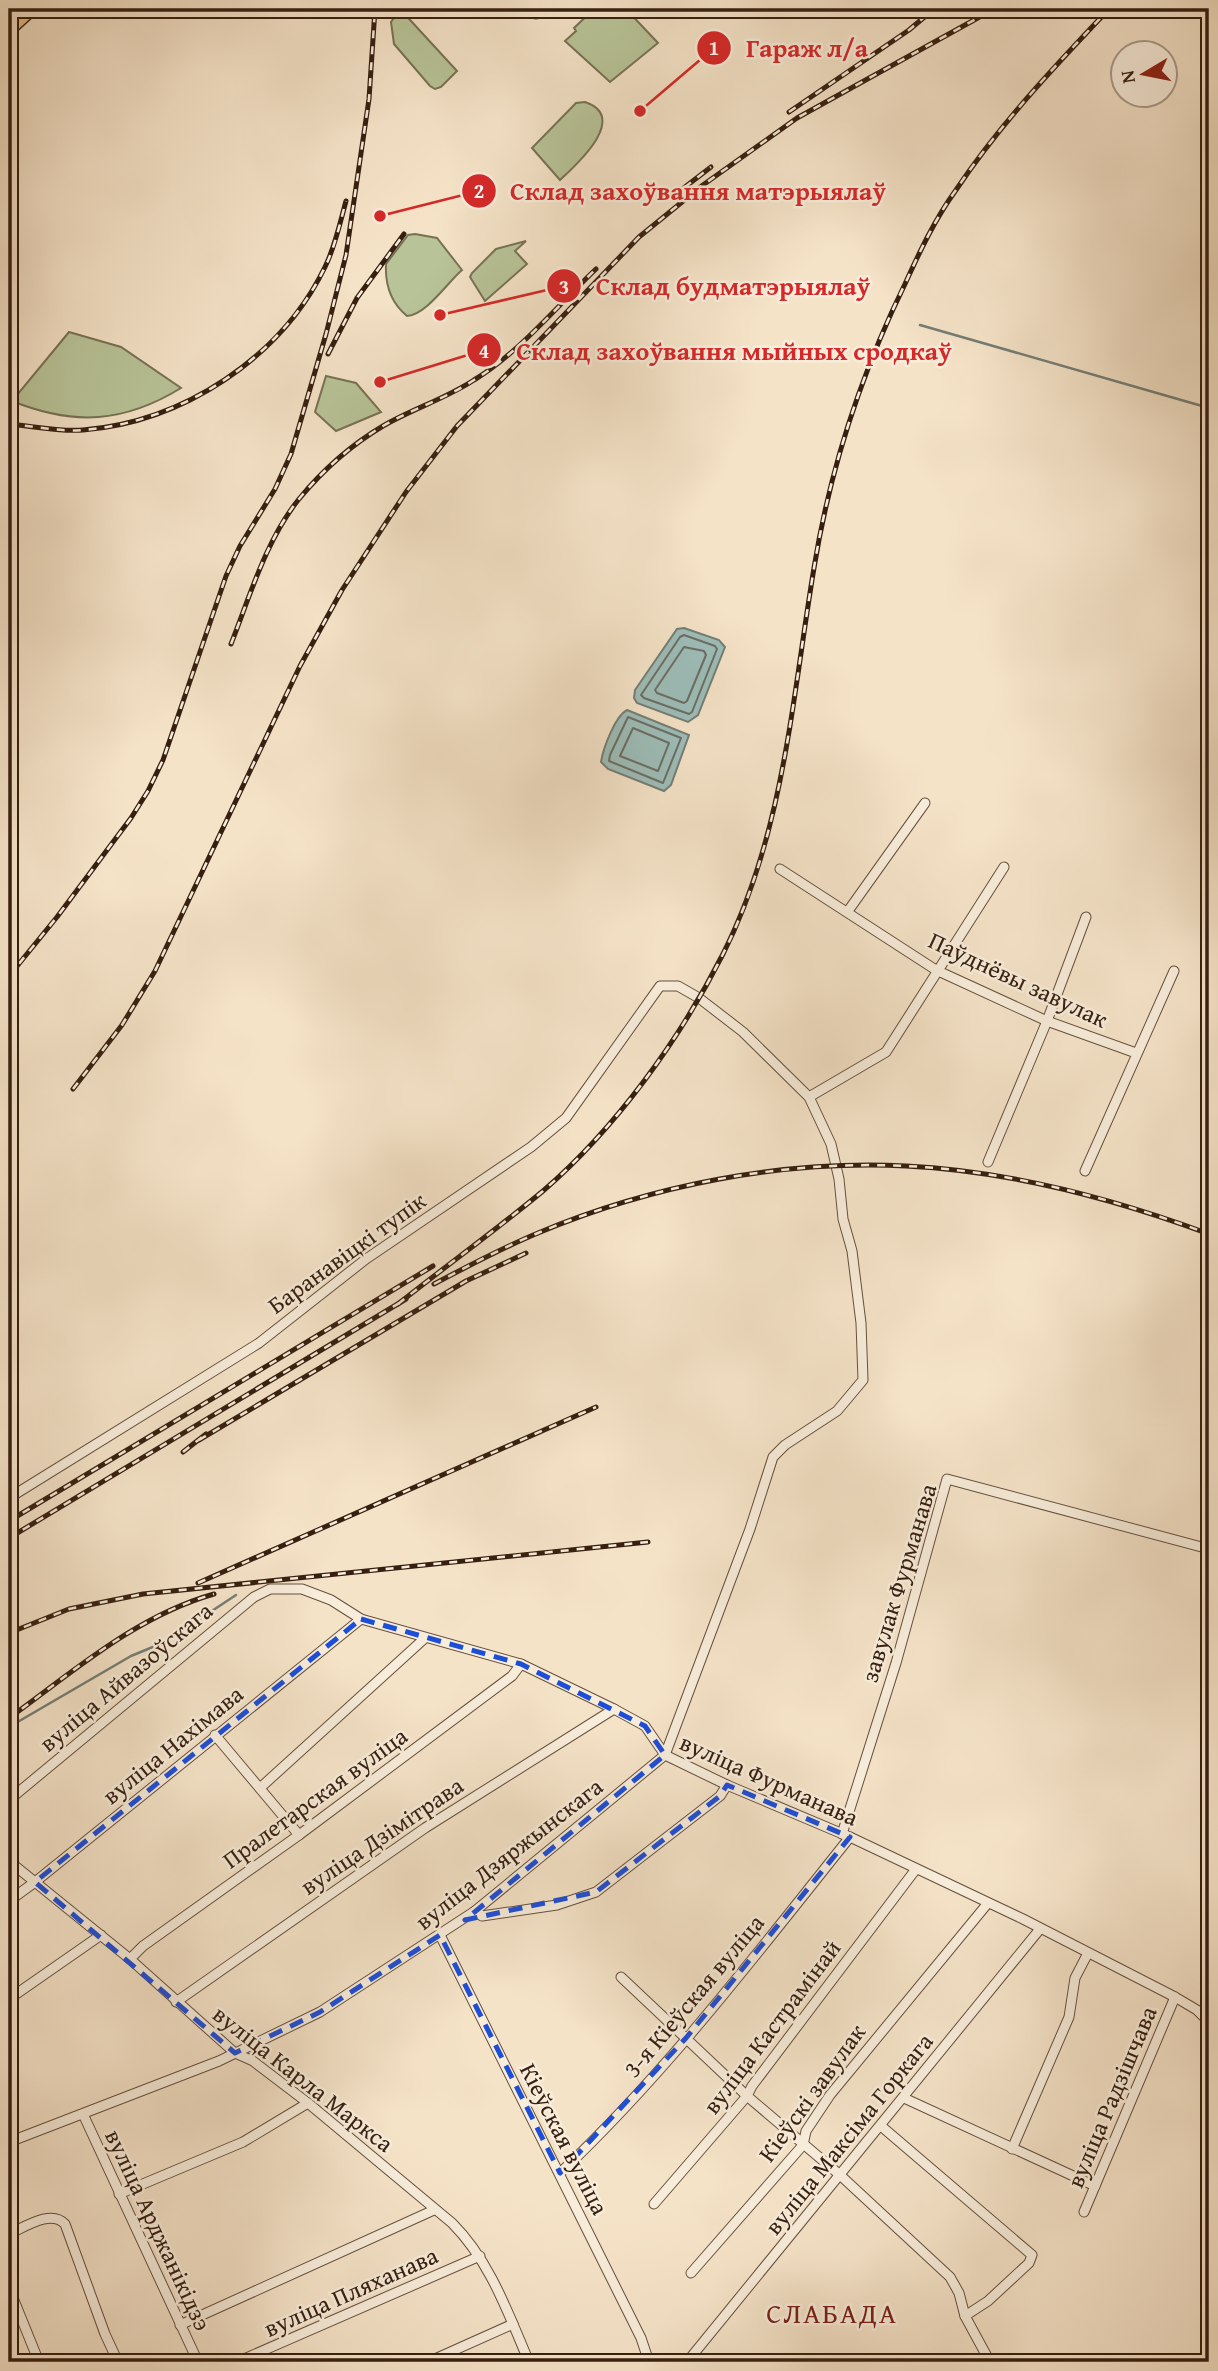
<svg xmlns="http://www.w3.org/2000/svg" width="1218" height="2371" font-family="'Gentium Book Plus',serif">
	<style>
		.green { fill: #b8c498; stroke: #777254; stroke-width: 2 }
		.water { fill: #9dbeba; stroke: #747e76; stroke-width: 2 }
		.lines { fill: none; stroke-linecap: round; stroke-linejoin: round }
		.shore { stroke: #6a6e65; stroke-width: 2 }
		.stream { stroke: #747e76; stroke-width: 2.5 }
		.minor-casing { stroke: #66503e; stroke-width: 11 }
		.major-casing { stroke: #361f10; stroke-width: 13 }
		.minor { stroke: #f8eddb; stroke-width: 9 }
		.major { stroke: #eac284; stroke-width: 10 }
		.rail-casing { stroke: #361f10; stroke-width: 5 }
		.rail { stroke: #f8eddb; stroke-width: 2.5; stroke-dasharray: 8; stroke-linecap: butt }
		.marked { fill: none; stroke: #1d4ed8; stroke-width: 5; stroke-dasharray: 14 9; stroke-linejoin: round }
		.labels { text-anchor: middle; stroke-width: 5; stroke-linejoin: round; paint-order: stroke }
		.street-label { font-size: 24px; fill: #361f10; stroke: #f8eddb }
		.quarter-label { font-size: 28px; letter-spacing: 2px; fill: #7a1f14; stroke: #f8eddb }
		.leader { fill: none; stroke: #d62828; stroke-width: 2.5 }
		.callout-dot { fill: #d62828; stroke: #f8eddb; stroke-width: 2.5 }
		.mark-label { font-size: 21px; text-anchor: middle; font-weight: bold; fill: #fff }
		.callout-label { font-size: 26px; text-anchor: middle; font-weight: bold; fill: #d62828; stroke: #f8eddb; stroke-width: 5; stroke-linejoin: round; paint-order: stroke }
	</style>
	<rect width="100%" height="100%" fill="#f5e3c8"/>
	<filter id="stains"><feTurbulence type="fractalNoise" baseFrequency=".00286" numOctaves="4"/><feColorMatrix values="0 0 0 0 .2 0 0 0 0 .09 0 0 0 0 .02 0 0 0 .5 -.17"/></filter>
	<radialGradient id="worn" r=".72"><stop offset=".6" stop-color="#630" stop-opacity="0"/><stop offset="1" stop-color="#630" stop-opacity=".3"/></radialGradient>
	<g class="green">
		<polygon points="400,9 457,71 441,87 435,89 430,86 394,44 391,22"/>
		<polygon points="594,9 626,9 658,43 610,82 565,41 576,31 574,28"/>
		<path d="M585,102C630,117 576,165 560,180L532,148L576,103Z"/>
		<path d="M415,234L437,238L462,270C447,283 426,315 407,316C391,303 385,284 386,264L408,235Z"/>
		<polygon points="526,241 515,251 527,264 485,301 470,277 472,273 496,249"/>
		<path d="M69,332L121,347L181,388C124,423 74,426 12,401Z"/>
		<polygon points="326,376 356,383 381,412 336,431 315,412"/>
	</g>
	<g class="water">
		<polygon points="684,628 719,640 725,647 698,715 688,722 637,703 634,698 635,690 677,629"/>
		<path d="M627,710L689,735L671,785L664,791L608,769L601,762C603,749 615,716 627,710Z"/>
	</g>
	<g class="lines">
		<g class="shore">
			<polygon points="684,635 715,646 717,649 692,712 689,714 644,698 641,695 680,637"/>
			<polygon points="684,647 704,651 706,655 687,701 684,703 657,693 655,690"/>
			<polygon points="628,717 681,738 663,783 609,761 610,755"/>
			<polygon points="633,728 669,743 658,771 620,756"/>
		</g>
		<g class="stream">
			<polyline points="920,325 1209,408"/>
			<polyline points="9,1727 131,1656 165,1642 236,1595"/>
		</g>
		<g class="minor-casing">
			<g id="minor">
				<polyline points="531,9 536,14"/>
				<polyline points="780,869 936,970 1047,1021 1136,1053"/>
				<polyline points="848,911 925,803"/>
				<polyline points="809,1097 886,1052 1004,867"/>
				<polyline points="988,1162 1047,1021 1086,917"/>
				<polyline points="1085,1171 1174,971"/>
				<polyline points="9,1498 259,1343 366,1259 531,1147 566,1118 660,986 678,986 699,998 743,1032 809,1097 831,1144 839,1179 843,1219 852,1251 861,1323 863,1380 837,1411 785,1445 773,1457 750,1529 665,1755 475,1911 320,2012 219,2061 9,2142"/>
				<polyline points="215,1735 299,1835"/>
				<polyline points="260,1788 425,1638"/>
				<polyline points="9,1800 254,1597 270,1589 302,1589 331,1600 361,1619 521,1664 614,1709 645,1726 665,1755 727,1785 850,1837 1023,1919 1175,1997 1197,2010 1209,2022"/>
				<polyline points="842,1834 896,1663 947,1479 1209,1549"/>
				<path d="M9,1861L130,1959L235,2053L253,2061L308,2103L452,2223C490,2261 508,2313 529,2362"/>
				<polyline points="9,1901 35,1882 361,1619"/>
				<polyline points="475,1911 482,1916 557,1905 596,1892 720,1796 727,1785"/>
				<polyline points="440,1935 641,2338 649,2362"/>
				<polyline points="130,1959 143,1946 299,1835 512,1676 521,1664"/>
				<polyline points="621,1977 747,2096 840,2175 950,2277 959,2293 965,2316 990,2362"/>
				<polyline points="9,1999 101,1935"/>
				<polyline points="176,2002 425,1828 614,1709"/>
				<polyline points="904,2098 1095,2186"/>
				<polyline points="83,2114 198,2362"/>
				<polyline points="881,2126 1032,2255 1029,2263 988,2301 965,2316"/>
				<polyline points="1012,2149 1069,2017 1075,1978 1088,1953"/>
				<path d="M560,2173C667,2072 758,1952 850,1837"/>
				<polyline points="119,2194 243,2142 308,2103"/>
				<polyline points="654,2204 747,2096 752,2086 916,1869"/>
				<polyline points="1084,2212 1175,1997"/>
				<path d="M9,2234C25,2227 51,2209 65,2224L105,2334L118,2362"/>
				<polyline points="691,2273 803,2145 806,2131 830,2095 988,1903"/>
				<polyline points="9,2288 39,2362"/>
				<polyline points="180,2325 434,2210"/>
				<polyline points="237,2362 480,2256"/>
				<polyline points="428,2362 513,2324"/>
				<polyline points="687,2362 1040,1929"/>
			</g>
		</g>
		<g class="major-casing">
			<polyline id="major" points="9,31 33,9"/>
		</g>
		<use href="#minor" class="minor"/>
		<use href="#major" class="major"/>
		<g class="rail-casing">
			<g id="rail">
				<polyline points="789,112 909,30 934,9"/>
				<polyline points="672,197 711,167"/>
				<polyline points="328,354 357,298 404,234"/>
				<path d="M9,424C32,426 60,432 83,430C183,422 281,358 325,267C335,247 340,223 346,201"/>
				<path d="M231,644C250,596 266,540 299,499C322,471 351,445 383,426C412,409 445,399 474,380C520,352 557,306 596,269"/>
				<polyline points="9,976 57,917 131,818 148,791 163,760 226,576 240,546 275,489 291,454 326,334 346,255 369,99 375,9"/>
				<polyline points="73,1089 122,1025 155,971 300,666 342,590 406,492 457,426 639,237 703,185 797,118 994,9"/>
				<path d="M434,1284C468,1266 502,1248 538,1233C652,1185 782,1160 906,1166C1010,1171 1112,1198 1209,1234"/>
				<path d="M398,1304C446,1266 496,1230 543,1191C616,1128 680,1039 723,954C784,833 792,699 814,568C830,469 861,374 905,284C920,251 935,219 956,190C1000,124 1055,66 1109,9"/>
				<polyline points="199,1440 466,1281 526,1253"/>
				<polyline points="183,1452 206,1434"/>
				<polyline points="9,1521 433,1266"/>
				<polyline points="9,1538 406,1299"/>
				<polyline points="198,1583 596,1407"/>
				<polyline points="9,1633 69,1609 143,1594 648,1542"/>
				<path d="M9,1718C73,1672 136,1616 214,1594"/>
			</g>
		</g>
		<use href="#rail" class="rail"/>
	</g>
	<path class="marked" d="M361,1619L521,1664L645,1726L665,1755L465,1920L596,1892L720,1796L727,1785L850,1837L686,2038L560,2173L440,1935L320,2012L235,2053L35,1882Z"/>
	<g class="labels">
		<g class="street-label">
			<text transform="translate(1018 980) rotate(25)" y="8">Паўднёвы завулак</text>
			<text transform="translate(347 1253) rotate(-36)" y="8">Баранавіцкі тупік</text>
			<text transform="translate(899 1583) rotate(-73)" y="8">завулак Фурманава</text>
			<text transform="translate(126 1677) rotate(-40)" y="8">вуліца Айвазоўскага</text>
			<text transform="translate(173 1745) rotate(-39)" y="8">вуліца Нахімава</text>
			<text transform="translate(769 1780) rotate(24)" y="8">вуліца Фурманава</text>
			<text transform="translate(315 1798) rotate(-36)" y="8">Пралетарская вуліца</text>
			<text transform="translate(382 1836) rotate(-34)" y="8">вуліца Дзімітрава</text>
			<text transform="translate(509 1854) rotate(-38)" y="8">вуліца Дзяржынскага</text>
			<text transform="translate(694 1996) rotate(-50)" y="8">3-я Кіеўская вуліца</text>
			<text transform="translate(772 2027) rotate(-53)" y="8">вуліца Кастрамінай</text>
			<text transform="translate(303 2079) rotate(38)" y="8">вуліца Карла Маркса</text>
			<text transform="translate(812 2093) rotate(-54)" y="8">Кіеўскі завулак</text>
			<text transform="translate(1112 2097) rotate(-67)" y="8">вуліца Радзішчава</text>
			<text transform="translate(849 2134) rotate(-51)" y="8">вуліца Максіма Горкага</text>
			<text transform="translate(564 2139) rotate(63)" y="8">Кіеўская вуліца</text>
			<text transform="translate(158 2230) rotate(65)" y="8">вуліца Арджанікідзэ</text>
			<text transform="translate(351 2292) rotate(-24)" y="8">вуліца Пляханава</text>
		</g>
		<g class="quarter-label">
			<text x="832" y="2323">СЛАБАДА</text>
		</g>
	</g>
	<path class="leader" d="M640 111L714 48M380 216L479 191M440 315L564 286M380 382L484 350"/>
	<g class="callout-dot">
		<circle cx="640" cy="111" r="7"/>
		<circle cx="380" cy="216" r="7"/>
		<circle cx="440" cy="315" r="7"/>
		<circle cx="380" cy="382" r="7"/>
		<circle cx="714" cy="48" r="18"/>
		<circle cx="479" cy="191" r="18"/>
		<circle cx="564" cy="286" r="18"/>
		<circle cx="484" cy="350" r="18"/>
	</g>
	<g class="mark-label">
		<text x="714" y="55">1</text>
		<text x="479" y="198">2</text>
		<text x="564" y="294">3</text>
		<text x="484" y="358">4</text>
	</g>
	<g class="callout-label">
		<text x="807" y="57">Гараж л/а</text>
		<text x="698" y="200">Склад захоўвання матэрыялаў</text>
		<text x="733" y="295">Склад будматэрыялаў</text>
		<text x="734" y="360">Склад захоўвання мыйных сродкаў</text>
	</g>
	<rect width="1218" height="2371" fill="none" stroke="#f5e3c8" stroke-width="35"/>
	<rect x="10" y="10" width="1197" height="2350" fill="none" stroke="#361f10" stroke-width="3.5"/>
	<rect x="18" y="18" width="1183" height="2336" fill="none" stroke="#361f10" stroke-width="2"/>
	<g transform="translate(1144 74) rotate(260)"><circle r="33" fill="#f8eddb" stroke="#aa9b8a" stroke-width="2"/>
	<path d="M0-5L12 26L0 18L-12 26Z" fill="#8f2418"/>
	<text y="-10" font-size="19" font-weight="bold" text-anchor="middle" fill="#361f10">N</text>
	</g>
	<rect width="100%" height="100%" filter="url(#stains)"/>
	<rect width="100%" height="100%" fill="url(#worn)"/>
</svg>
